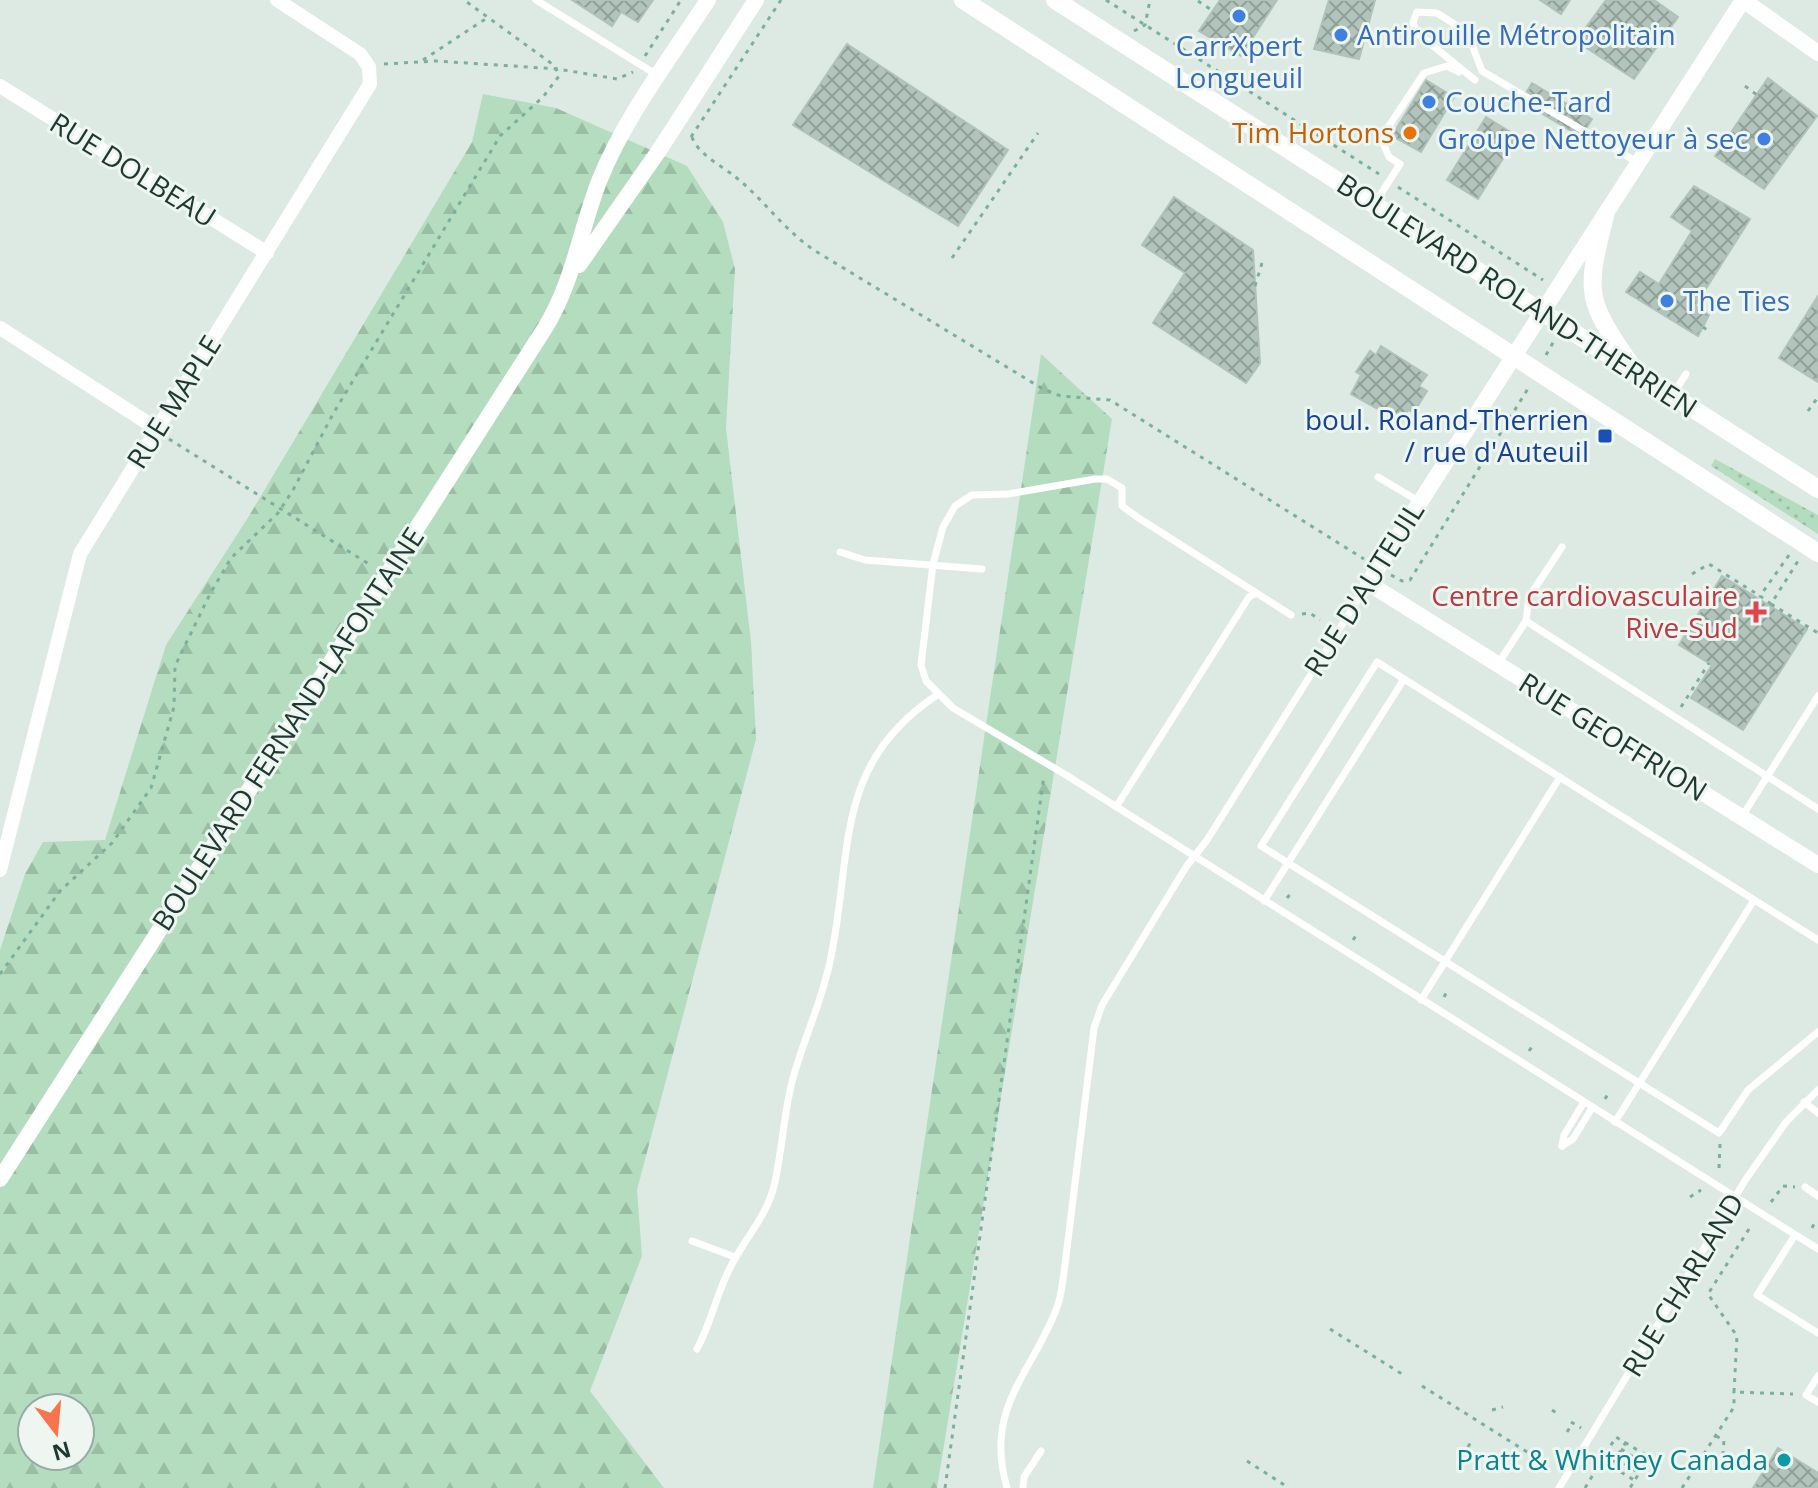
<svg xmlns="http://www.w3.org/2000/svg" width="1818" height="1488" font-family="'Open Sans',sans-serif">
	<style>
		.grass { fill: url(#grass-dots) }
		.forest { fill: url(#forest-firs); fill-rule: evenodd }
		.building { fill: url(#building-cross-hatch); stroke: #afc3ba; stroke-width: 2 }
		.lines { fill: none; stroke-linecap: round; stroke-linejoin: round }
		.path { stroke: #7caf9e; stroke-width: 3; stroke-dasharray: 4 6; stroke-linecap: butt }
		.service { stroke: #fff; stroke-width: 7 }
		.minor { stroke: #fff; stroke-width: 14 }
		.tertiary { stroke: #fff; stroke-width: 16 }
		.secondary { stroke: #fff; stroke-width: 18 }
		.shop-dot { fill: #3f7fe0; stroke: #edf6f1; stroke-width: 3 }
		.food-dot { fill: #e8710a; stroke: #edf6f1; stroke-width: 3 }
		.transit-dot { fill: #1a4fb4; stroke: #edf6f1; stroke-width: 3 }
		.health-dot { fill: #e0444e; stroke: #edf6f1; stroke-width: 3 }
		.culture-dot { fill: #0f9aa8; stroke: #edf6f1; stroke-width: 3 }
		.labels { text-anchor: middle; stroke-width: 6; stroke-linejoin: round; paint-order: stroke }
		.shop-label { font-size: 28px; fill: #366cbe; stroke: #edf6f1; text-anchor: start }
		.food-label { font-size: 28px; fill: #c56008; stroke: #edf6f1; text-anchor: end }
		.street-label { font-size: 28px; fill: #1e3931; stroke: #edf6f1 }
		.transit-label { font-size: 28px; fill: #164399; stroke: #edf6f1; text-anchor: end }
		.health-label { font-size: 28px; fill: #be3a42; stroke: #edf6f1; text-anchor: end }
		.culture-label { font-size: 28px; fill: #0d838f; stroke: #edf6f1; text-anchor: end }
	</style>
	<defs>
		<pattern id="grass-dots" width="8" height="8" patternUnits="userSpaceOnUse" patternTransform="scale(2)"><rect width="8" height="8" fill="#b4dcbe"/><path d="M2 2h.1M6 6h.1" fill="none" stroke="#9abea4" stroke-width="1.8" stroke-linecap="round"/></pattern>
		<pattern id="forest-firs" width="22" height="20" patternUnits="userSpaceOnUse" patternTransform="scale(2)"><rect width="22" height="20" fill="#b4dcbe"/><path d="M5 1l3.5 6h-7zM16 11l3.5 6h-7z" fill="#9abea4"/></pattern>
		<pattern id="building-cross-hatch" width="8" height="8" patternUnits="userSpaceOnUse" patternTransform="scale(2)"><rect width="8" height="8" fill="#b2c4bc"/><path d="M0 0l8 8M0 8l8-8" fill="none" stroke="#90a099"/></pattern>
	</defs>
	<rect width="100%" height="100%" fill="#ddeae4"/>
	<polygon class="grass" points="1715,459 1818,515 1818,534 1711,466"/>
	<g class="forest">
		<path d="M483,94L556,108L687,166L723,222L735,269L726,428L751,642L756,739L637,1190L642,1256L590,1391L664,1488H0V950L25,874L43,842L105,840L166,645L249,516L472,142ZM32,1408H80V1456H32Z"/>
		<polygon points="1041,354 1112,419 937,1488 873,1488"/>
	</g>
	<g class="building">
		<polygon points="572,0 653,0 638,22 621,12 612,26"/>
		<polygon points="1220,0 1277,0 1241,56 1199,31"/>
		<polygon points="1329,0 1375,0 1359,59 1314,49"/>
		<polygon points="1540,0 1570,0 1561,14"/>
		<polygon points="1606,0 1654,0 1678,17 1634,79 1576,41"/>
		<polygon points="847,44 1008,150 958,226 793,125"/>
		<polygon points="1768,78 1817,116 1764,189 1715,156"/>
		<polygon points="1426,80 1454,97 1421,152 1392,136"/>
		<polygon points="1532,83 1592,119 1581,137 1521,101"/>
		<polygon points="1486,117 1517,136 1478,199 1447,180"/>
		<polygon points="1694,186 1750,219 1695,306 1709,315 1698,336 1626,292 1640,272 1659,284 1692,231 1671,217"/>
		<polygon points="1174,197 1253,250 1260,363 1246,383 1153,323 1185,273 1142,245"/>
		<polygon points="1818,296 1818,382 1779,358"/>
		<polygon points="1381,346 1427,375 1419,386 1427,391 1414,412 1408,410 1401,422 1351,394 1361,375 1356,372 1370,351 1376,355"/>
		<polygon points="1722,576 1807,629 1743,730 1691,698 1712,665 1679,645"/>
		<polygon points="1778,1448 1818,1473 1818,1488 1753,1488"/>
	</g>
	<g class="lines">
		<g class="path">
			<polyline points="1106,0 1379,174"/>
			<polyline points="1198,1 1213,11"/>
			<polyline points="1134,31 1145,25 1150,0"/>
			<polyline points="645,56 681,0"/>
			<polyline points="423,60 490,16"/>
			<polyline points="384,64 436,61 558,69 617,79 633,72"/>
			<polyline points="1745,86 1757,95"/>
			<polyline points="691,137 781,0"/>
			<path d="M692,137C697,153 720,165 733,175C764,199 784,231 817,252L1043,389L1061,396L1110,400L1364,559"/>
			<polyline points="1398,187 1543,280"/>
			<polyline points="952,258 1038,133"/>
			<polyline points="1255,286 1262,263"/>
			<polyline points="1703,327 1711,333"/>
			<polyline points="1546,355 1554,341"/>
			<polyline points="1808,411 1818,397"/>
			<polyline points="169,439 372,566"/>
			<polyline points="1789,555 1760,596 1771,604 1798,561"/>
			<polyline points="1692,574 1709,564 1760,596"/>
			<polyline points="1391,575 1402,581 1410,580 1529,387"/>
			<polyline points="1771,604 1818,633"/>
			<polyline points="1302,614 1310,613 1320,620"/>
			<polyline points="1681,707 1709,663"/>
			<polyline points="1287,898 1292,892"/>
			<polyline points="1353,940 1358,933"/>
			<polyline points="0,974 60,891 112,843 151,788 174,707 175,666 210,594 231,558 278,513 293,490 333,414 500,136 543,97 559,76 555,66 464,0"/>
			<polyline points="1444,997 1448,990"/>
			<polyline points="1529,1051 1534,1044"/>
			<polyline points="1605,1099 1609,1092"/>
			<polyline points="1719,1168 1720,1144"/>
			<polyline points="1690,1197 1701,1190"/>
			<polyline points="1771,1202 1783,1186 1795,1187"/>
			<polyline points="1812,1228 1815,1222"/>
			<polyline points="1749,1229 1708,1294 1737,1336 1734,1392 1793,1394"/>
			<polyline points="1330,1329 1402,1374"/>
			<polyline points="1422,1386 1543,1462"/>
			<polyline points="1492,1410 1503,1407"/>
			<polyline points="1552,1410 1558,1414"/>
			<polyline points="1571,1422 1581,1428"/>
			<polyline points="1567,1432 1573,1423"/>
			<polyline points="1716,1436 1724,1440 1723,1455"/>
			<polyline points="1626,1442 1611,1466 1634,1480"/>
			<polyline points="1621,1449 1644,1464"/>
			<polyline points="1462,1455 1472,1441"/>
			<polyline points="1616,1458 1639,1473"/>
			<polyline points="1247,1461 1289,1488"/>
			<polyline points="945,1488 1044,775"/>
			<polyline points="1585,1488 1616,1437 1649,1457 1630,1488"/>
			<polyline points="1682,1488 1734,1407 1734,1392"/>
		</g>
		<g class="service">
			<polyline points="536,0 657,75"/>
			<polyline points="1475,80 1416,32 1413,22 1417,12 1437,13 1467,32 1482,71 1637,162"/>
			<polyline points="1375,203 1400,164 1389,157 1381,138 1424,73 1447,66 1459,72"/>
			<polyline points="1672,396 1686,374"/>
			<polyline points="1378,477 1420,502"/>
			<polyline points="840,552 865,560 982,569"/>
			<polyline points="1291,615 1137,517 1122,506 1122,488 1107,479 1095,479 1008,494 972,495 955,506 943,527 933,564 921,665 926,681 953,708 1066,775 1818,1249"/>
			<polyline points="1526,621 1529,597 1562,547"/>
			<polyline points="1498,664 1526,621 1818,809"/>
			<polyline points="1116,807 1249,597 1256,593"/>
			<polyline points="1743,815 1818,696"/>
			<polyline points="1264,901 1404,679"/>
			<polyline points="1818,940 1377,662 1261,846 1719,1133 1748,1090 1818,1032"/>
			<polyline points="1421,1000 1560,777"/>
			<polyline points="1804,1102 1818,1113"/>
			<polyline points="1615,1122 1754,900"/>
			<polyline points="1562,1146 1573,1139 1592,1108"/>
			<polyline points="1562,1146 1564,1135 1584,1102"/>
			<polyline points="1805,1187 1818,1196"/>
			<polyline points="1795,1235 1757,1295 1818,1333"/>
			<polyline points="692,1241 735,1257"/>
			<path d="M697,1349C711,1323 716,1296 729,1270C741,1244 765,1218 773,1190C782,1155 783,1118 792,1082C802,1043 820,1006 829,966C854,857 830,766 937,695"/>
			<polyline points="1818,1376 1806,1395 1818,1402"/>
			<path d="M1007,1488C984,1409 1030,1376 1056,1310C1061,1299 1062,1285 1064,1273L1094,1028L1102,1005L1186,867L1207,840L1367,585"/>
			<polyline points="1023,1488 1024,1477 1041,1451"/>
			<polyline points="1559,1488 1746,1179 1786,1122 1818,1090"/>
		</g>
		<g class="minor">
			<polyline points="0,86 267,253"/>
			<polyline points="0,328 157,429"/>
			<polyline points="0,870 80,554 370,84 369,67 360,54 277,0"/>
		</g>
		<g class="tertiary">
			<polyline points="1818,53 1743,0 1368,583 1818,865"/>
			<polyline points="579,265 660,149 756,0"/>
			<path d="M0,1179L545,328C574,281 580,229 600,179C626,115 671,57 708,0"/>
		</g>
		<g class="secondary">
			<polyline points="963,0 1818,553"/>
			<polyline points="1055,0 1818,489"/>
			<path d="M1605,216C1585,293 1586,300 1631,365"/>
		</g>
	</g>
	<g class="shop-dot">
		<circle cx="1239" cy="16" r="8"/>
		<circle cx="1341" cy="35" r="8"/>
		<circle cx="1429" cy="102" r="8"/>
		<circle cx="1764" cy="139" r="8"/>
		<circle cx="1667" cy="301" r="8"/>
	</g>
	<circle class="food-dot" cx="1410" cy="133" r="8"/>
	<rect class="transit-dot" x="1597" y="428" width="16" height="16" rx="4"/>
	<path class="health-dot" d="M1752 600h8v8h8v8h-8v8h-8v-8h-8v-8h8z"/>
	<circle class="culture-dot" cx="1784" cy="1460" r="8"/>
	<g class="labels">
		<g class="shop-label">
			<text x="1357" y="45">Antirouille Métropolitain</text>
			<text x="1239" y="56" text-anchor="middle">CarrXpert<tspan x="1239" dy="32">Longueuil</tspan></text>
			<text x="1445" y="112">Couche-Tard</text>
			<text x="1748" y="149" text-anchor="end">Groupe Nettoyeur à sec</text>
			<text x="1683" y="311">The Ties</text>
		</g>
		<g class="food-label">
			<text x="1394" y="143">Tim Hortons</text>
		</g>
		<g class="street-label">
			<text transform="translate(133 170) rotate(32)" y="10">RUE DOLBEAU</text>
			<text transform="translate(1517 296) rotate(33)" y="10">BOULEVARD ROLAND-THERRIEN</text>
			<text transform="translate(174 402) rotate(-58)" y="10">RUE MAPLE</text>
			<text transform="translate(1364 589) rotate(-58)" y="10">RUE D'AUTEUIL</text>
			<text transform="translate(288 729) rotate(-57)" y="10">BOULEVARD FERNAND-LAFONTAINE</text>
			<text transform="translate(1613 737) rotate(32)" y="10">RUE GEOFFRION</text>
			<text transform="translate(1683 1285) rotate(-59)" y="10">RUE CHARLAND</text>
		</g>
		<g class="transit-label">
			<text x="1589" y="430">boul. Roland-Therrien<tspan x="1589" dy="32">/ rue d'Auteuil</tspan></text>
		</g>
		<g class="health-label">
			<text x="1738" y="606">Centre cardiovasculaire<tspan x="1738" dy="32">Rive-Sud</tspan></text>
		</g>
		<g class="culture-label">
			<text x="1768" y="1470">Pratt &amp; Whitney Canada</text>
		</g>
	</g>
	<g transform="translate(56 1432) rotate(164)"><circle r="38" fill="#edf6f1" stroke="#9aaaa4" stroke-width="2"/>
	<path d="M0-6L14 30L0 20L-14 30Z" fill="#f7744d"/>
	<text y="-12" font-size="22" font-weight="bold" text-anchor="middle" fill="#1e3931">N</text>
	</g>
</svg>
